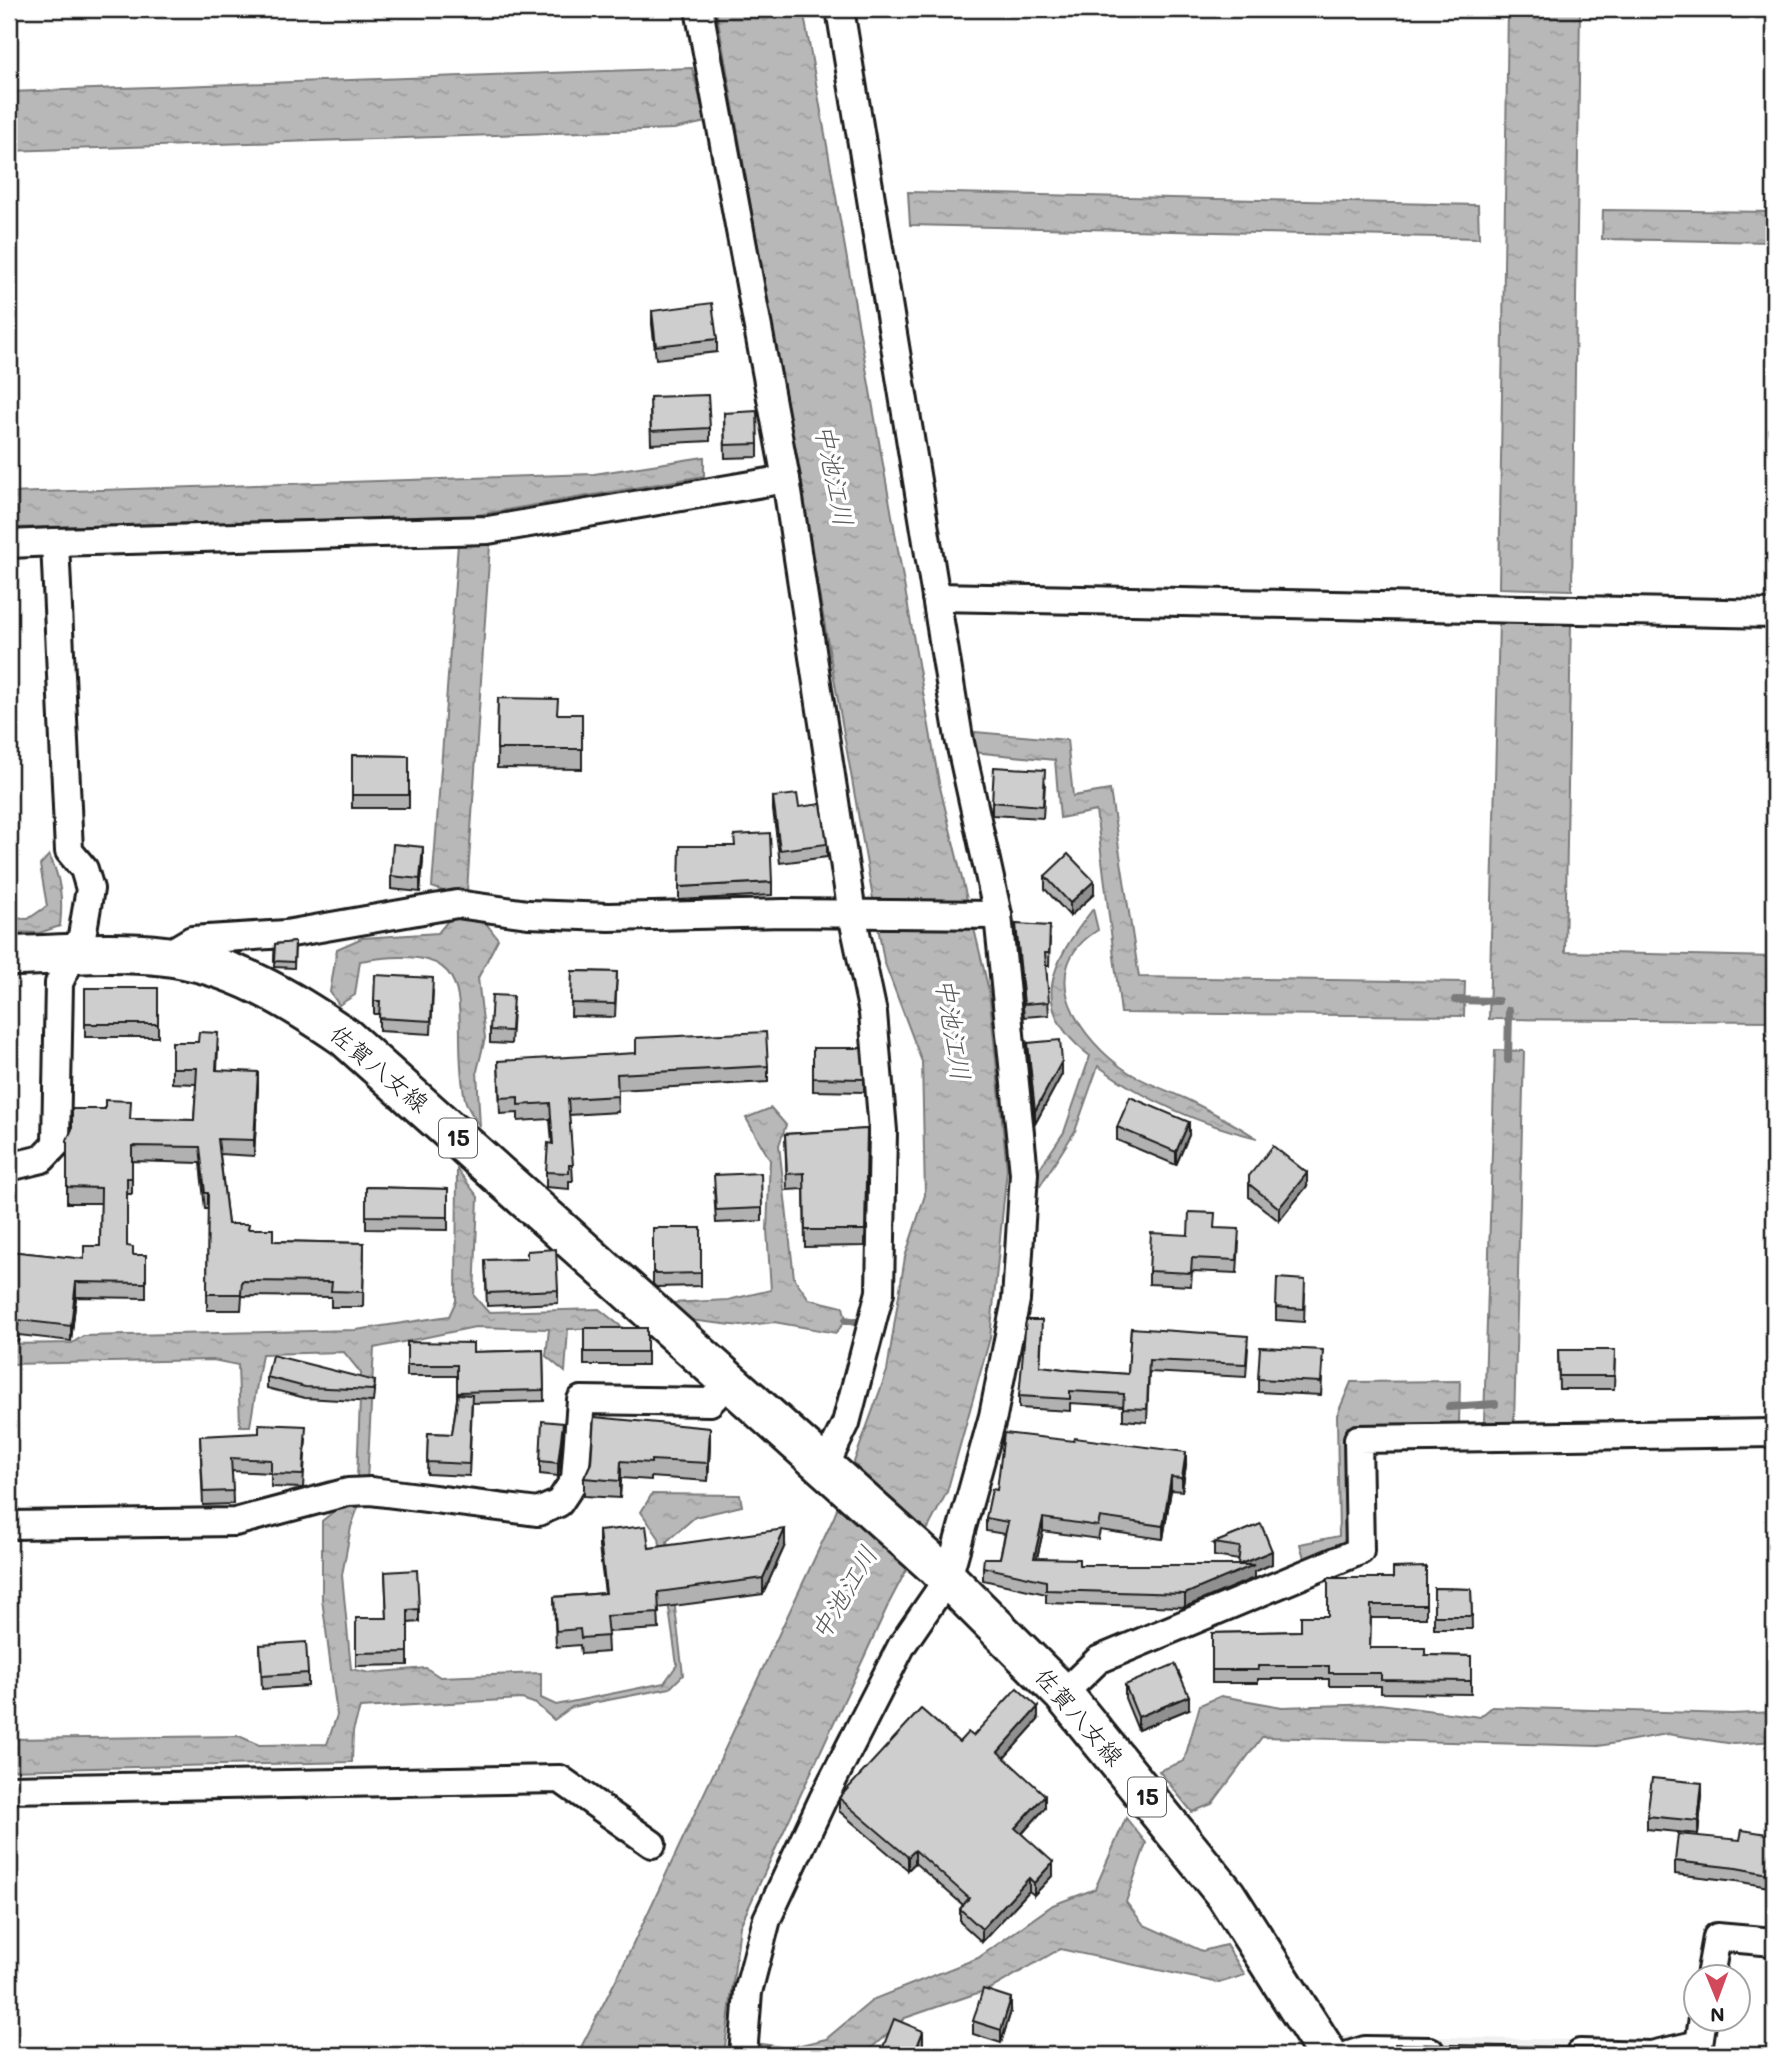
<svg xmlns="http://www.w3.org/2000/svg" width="1783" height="2064" font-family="Mali,'Klee One',sans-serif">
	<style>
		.built { fill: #f0f0f0 }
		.water { fill: url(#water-ripples); stroke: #7a7a7a; stroke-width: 2 }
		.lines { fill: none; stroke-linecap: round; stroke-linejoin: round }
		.stream { stroke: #7a7a7a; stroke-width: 8 }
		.street-casing { stroke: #1c1c1c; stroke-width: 32 }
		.primary-casing { stroke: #1c1c1c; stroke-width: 44 }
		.street { stroke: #fff; stroke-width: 26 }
		.primary { stroke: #fff; stroke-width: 38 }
		.wall { fill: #b1b1b1; stroke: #1c1c1c; stroke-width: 2 }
		.shaded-wall { fill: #909090; stroke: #1c1c1c; stroke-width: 2 }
		.building { fill: #cecece; stroke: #1c1c1c; stroke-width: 2 }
		.labels { text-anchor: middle; stroke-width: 7; stroke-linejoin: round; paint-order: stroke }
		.shield { fill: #fff; stroke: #606060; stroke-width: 2 }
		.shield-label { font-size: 23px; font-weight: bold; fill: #1c1c1c }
		.street-label { font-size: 24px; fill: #1c1c1c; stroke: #fff }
		.water-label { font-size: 26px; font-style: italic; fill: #5a5a5a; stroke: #fff }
	</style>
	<defs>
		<pattern id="water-ripples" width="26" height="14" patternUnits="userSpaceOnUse" patternTransform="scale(1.75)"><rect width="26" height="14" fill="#b8b8b8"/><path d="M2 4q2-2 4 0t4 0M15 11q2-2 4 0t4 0" fill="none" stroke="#9e9e9e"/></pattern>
	</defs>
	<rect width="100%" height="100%" fill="#fff"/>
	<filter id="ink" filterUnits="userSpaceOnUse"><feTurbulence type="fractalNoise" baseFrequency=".0143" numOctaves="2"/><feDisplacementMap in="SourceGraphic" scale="14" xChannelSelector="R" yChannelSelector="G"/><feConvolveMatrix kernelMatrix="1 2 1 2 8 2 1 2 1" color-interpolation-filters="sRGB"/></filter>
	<g filter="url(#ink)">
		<polygon class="built" points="1342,2035 1661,2042 1662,2055 1351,2055"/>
		<g class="water">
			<polygon points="716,9 803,9 939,783 989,991 1007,1169 990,1338 947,1492 889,1603 740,1926 724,2055 577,2055 622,1968 834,1517 887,1371 905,1257 925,1195 922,1062 884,961"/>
			<polygon points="1508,9 1580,9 1572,590 1499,588"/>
			<polygon points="692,68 706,122 674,129 9,151 9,92"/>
			<polygon points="908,192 1478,205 1479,238 910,225"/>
			<polygon points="1603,210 1774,212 1774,242 1602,239"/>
			<path d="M704,457V476L477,515L478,543L490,545L467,891L464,894L498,939L478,978L485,1038L477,1071L480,1127C475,1119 467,1108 465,1099C447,1013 495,939 360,961L355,995L339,1005L330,992L337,949L362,938L438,933L452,916L459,897L432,887L458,544L470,543L469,516L9,528V493L594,474Z"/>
			<polygon points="1499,621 1571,623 1565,952 1774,957 1774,1021 1489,1019"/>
			<polygon points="975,732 1067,740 1073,796 1110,790 1139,977 1465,982 1464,1016 1121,1013 1096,811 1060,818 1055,760 973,752"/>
			<path d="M49,855C61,878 63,900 60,926L39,933L9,932V918L28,919L47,906L40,865Z"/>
			<path d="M1093,909L1098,930C1032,970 1079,1040 1128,1072C1145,1083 1167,1090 1186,1099C1211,1111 1234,1124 1257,1138C1202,1125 1144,1100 1098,1066L1075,1131L1040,1186L1032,1180L1064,1132L1090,1056C1026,1007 1052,962 1093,909Z"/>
			<polygon points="1495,1050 1524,1051 1514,1423 1484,1422"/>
			<polygon points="771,1108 786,1125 779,1145 794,1278 809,1299 843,1307 846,1320 836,1333 774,1322 741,1326 689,1320 669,1303 728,1300 771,1290 767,1230 770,1160 746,1118"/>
			<polygon points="457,1169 478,1197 474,1296 488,1312 599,1309 623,1328 568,1329 565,1372 546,1356 549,1329 475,1327 374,1348 367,1482 351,1527 342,1575 351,1669 370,1673 426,1668 440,1677 541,1673 541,1698 556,1705 664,1683 677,1665 659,1538 641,1512 652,1494 740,1495 742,1506 695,1517 667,1541 683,1675 670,1688 572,1707 554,1720 536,1704 522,1699 360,1708 353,1731 352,1762 9,1770 9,1739 239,1736 259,1745 327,1744 337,1715 322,1599 322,1521 349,1499 357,1478 361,1373 344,1352 262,1354 250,1426 240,1426 238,1365 213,1360 9,1364 9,1344 72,1343 83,1336 356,1330 449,1316 456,1301"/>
			<polygon points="1460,1381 1459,1424 1347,1427 1350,1535 1347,1548 1304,1558 1300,1544 1339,1536 1337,1415 1351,1382"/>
			<polygon points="1221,1696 1282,1707 1380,1704 1480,1717 1492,1707 1732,1714 1774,1712 1774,1741 1734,1744 1667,1734 1599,1746 1262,1737 1212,1804 1192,1812 1159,1771 1184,1761 1200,1705"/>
			<polygon points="1126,1818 1146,1843 1126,1902 1144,1925 1202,1951 1226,1945 1245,1975 1219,1983 1060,1949 992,1988 905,2018 869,2050 868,2055 760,2055 761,2044 788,2048 826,2039 874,1999 978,1958 1053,1905 1095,1889"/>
		</g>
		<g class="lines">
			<g class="stream">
				<polyline points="1455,1000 1498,1001"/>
				<polyline points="1508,1060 1509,1010"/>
				<polyline points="846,1320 861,1323"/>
				<polyline points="1449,1407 1495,1404"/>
			</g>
			<g class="street-casing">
				<g id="street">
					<polyline points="699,9 786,479 852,914 873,1013 883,1131 880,1292 846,1423 825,1466"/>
					<polyline points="55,542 488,530 786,479"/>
					<polyline points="9,544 55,542 69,851 84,869 90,889 82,936 59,983 56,1144 42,1159 9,1167"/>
					<polyline points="936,597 1774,614"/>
					<polyline points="165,956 192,940 286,934 457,904 528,914 609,917 783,913 998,915"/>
					<polyline points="9,1525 235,1522 348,1492 371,1491 538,1512 559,1503 575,1479 581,1400 710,1402 731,1380"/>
					<polyline points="1063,1694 1098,1660 1360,1551 1358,1439 1774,1433"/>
					<polyline points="9,1789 560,1779 652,1844"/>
					<polyline points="1710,1976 1717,1937 1774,1942"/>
					<polyline points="1580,2053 1651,2055"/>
					<polyline points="743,2055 748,1992 767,1919 823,1799 902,1645 948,1578 993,1416 1016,1300 1024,1173 998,915 959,738 840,9"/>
					<polyline points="1349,2055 1365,2050 1430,2051"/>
					<polyline points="1651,2055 1699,2044 1703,2018"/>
				</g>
			</g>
			<g class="primary-casing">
				<path id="primary" d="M9,956C60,955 114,950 165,956C232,964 290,999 345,1037L934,1565L1063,1694L1226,1895L1328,2055"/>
			</g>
			<use href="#street" class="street"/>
			<use href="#primary" class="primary"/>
		</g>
		<g class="wall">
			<polygon points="652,311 717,339 717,352 656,359 652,324"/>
			<polygon points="650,410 710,428 710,441 651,444"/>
			<polygon points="724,413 758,444 758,457 725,458"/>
			<polygon points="498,698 557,714 582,714 582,769 497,768"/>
			<polygon points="352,755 409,756 409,808 352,808"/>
			<polygon points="1045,783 1043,818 992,815 992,802"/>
			<polygon points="773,797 799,807 827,844 827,857 780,863 773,810"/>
			<polygon points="423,860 420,892 391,889 391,876"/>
			<polygon points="1045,876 1094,894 1070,916 1045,889"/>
			<polygon points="772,882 772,895 679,900 679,887"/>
			<polygon points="1016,924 1050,939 1049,966 1046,966 1049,1015 1024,1017 1016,937"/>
			<polygon points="295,942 294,968 274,967 275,944"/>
			<polygon points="572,971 617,972 615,1017 571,1016"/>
			<rect x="85" y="988" width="73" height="49"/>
			<polygon points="433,991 431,1034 379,1031 379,1014 374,1014 374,1001"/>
			<polygon points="513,1009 511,1044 490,1043 490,1030"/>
			<polygon points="172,1042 218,1048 217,1070 258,1087 254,1156 220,1154 228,1224 248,1229 273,1241 364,1243 363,1307 331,1307 331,1297 242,1296 241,1310 207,1310 208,1209 205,1209 200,1163 132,1161 132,1194 127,1194 127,1246 133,1255 146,1255 146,1298 76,1297 71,1341 19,1335 18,1341 9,1340 9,1251 84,1259 100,1246 101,1203 67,1203 67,1187 131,1119 194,1120 196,1084 172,1083"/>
			<polygon points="1028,1043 1062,1074 1035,1124 1028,1056"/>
			<polygon points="813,1048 864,1079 864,1092 813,1091"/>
			<polygon points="498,1061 768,1066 768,1082 617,1090 618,1112 569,1115 573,1181 569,1181 569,1189 546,1187 546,1172 552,1143 550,1119 518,1121 518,1113 500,1114"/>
			<polygon points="1117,1127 1189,1135 1176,1165 1117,1140"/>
			<polygon points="867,1129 865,1246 805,1247 804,1189 787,1190 785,1134"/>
			<polygon points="1249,1176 1307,1186 1279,1221 1249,1197"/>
			<polygon points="366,1187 448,1189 448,1230 366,1229"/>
			<polygon points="714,1188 762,1208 762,1221 716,1223"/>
			<polygon points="653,1228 701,1228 701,1286 656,1287 653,1284"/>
			<polygon points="1214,1228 1239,1242 1237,1273 1192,1271 1191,1286 1149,1284 1149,1271 1188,1235"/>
			<polygon points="527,1259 558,1290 558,1303 487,1306 485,1260"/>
			<polygon points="1305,1293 1304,1322 1276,1320 1276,1307"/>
			<rect x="584" y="1328" width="63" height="37"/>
			<polygon points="1131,1328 1248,1348 1246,1377 1149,1372 1147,1422 1123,1420 1123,1406 1070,1403 1070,1411 1019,1408 1019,1396 1042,1333 1040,1366 1071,1370 1128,1374"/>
			<polygon points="407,1342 473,1352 543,1350 544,1401 472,1403 469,1476 427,1474 428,1433 452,1434 457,1399 457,1376 407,1376"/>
			<polygon points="1558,1350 1615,1350 1614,1389 1559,1389"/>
			<polygon points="1323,1363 1321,1395 1258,1392 1258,1379"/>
			<polygon points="267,1377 375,1381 373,1402 305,1398 267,1388"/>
			<polygon points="200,1436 306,1439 303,1488 271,1487 271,1473 232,1471 233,1504 203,1505"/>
			<polygon points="563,1436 558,1476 540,1474 540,1461"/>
			<polygon points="710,1445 708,1481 651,1477 651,1480 621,1478 620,1498 584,1496 584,1478 591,1463"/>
			<polygon points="1186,1465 1182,1491 1171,1490 1163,1539 1100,1530 1098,1539 1043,1531 1037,1558 1079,1565 1238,1565 1239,1560 1214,1556 1214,1543 1261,1524 1272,1564 1254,1572 1254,1578 1185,1607 1046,1603 1046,1594 983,1580 983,1567 1000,1558 1005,1534 986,1531 986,1518 997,1490"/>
			<polygon points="599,1531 649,1548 785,1545 763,1594 658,1608 659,1629 607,1632 608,1652 581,1654 580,1645 556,1647 554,1597 605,1593 599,1547"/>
			<polygon points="1426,1567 1426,1618 1371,1618 1370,1648 1425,1655 1471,1656 1471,1694 1381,1693 1381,1686 1329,1686 1329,1679 1258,1679 1258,1683 1212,1683 1212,1633 1301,1631 1393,1578"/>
			<polygon points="385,1572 419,1609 419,1622 408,1623 408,1665 356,1666 356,1618 387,1618"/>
			<polygon points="1434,1588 1471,1589 1472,1629 1434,1629"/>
			<polygon points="260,1645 308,1673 308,1686 262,1689"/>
			<polygon points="1125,1685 1189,1709 1138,1730 1125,1698"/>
			<polygon points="1038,1720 1004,1758 1045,1808 1022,1834 1053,1875 1034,1895 1029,1891 982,1942 960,1922 960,1909 963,1905 915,1863 908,1870 839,1811 839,1798 973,1736"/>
			<polygon points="1702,1796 1698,1834 1647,1829 1647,1816"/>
			<polygon points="1774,1835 1774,1888 1736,1881 1675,1874 1675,1861 1740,1840"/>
			<polygon points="1011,2011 1001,2043 973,2034 973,2021"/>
		</g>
		<g class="shaded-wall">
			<polygon points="423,847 423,860 420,892 420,879"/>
			<polygon points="1094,881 1094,894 1070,916 1070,903"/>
			<polygon points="1062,1061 1062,1074 1035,1124 1035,1111"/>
			<polygon points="258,1072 258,1087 254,1156 254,1140"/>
			<polygon points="1189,1122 1189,1135 1176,1165 1176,1152"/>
			<polygon points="1307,1173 1307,1186 1279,1221 1279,1208"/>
			<polygon points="76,1282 76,1297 71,1341 71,1326"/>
			<polygon points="563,1423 563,1436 558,1476 558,1463"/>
			<polygon points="710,1428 710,1445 708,1481 708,1463"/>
			<polygon points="1186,1452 1186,1465 1182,1491 1182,1478"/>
			<polygon points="621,1461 621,1478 620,1498 620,1481"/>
			<polygon points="1171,1477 1171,1490 1163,1539 1163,1526"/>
			<polygon points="1043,1518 1043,1531 1034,1571 1034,1558"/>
			<polygon points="785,1529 785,1545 763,1594 763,1578"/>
			<polygon points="1272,1551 1272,1564 1254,1572 1254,1578 1185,1607 1185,1594 1238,1565"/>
			<polygon points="1189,1696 1189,1709 1138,1730 1138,1717"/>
			<polygon points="1038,1707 1038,1720 998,1765 998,1752"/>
			<polygon points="1702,1783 1702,1796 1698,1834 1698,1821"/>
			<polygon points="1045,1795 1045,1808 1015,1841 1015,1828"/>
			<polygon points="915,1850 915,1863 908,1870 908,1857"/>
			<polygon points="1053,1862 1053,1875 1034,1895 1034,1883"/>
			<polygon points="1029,1878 1029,1891 982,1942 982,1929"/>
			<polygon points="1011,1998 1011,2011 1001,2043 1001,2030"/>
			<polygon points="923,2031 923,2044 919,2055 915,2052"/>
		</g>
		<g class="building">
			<polygon points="712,303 717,339 656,346 652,311"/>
			<polygon points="708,395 710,428 651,431 650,397"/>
			<polygon points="757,411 758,444 725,445 724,413"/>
			<polygon points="498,698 558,699 557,714 582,714 582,749 497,749"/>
			<polygon points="352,755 409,756 409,795 352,795"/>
			<polygon points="994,767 1045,770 1043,806 992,802"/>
			<polygon points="797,794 799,807 821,804 827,844 780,850 773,797"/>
			<polygon points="770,833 772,882 679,887 680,846 735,846 734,835"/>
			<polygon points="393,844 423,847 420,879 391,876"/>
			<polygon points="1068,854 1094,881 1070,903 1045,876"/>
			<polygon points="1016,924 1050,926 1049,953 1045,953 1049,1002 1024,1004"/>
			<polygon points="295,942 294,962 274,961 275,944"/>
			<polygon points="572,971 617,972 615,1004 571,1003"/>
			<polygon points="375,975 433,978 431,1021 379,1018 380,1001 374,1001"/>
			<rect x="85" y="988" width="73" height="36"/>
			<polygon points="492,995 513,996 511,1031 490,1030"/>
			<polygon points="199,1032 218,1033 216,1070 258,1072 254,1140 218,1139 228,1224 249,1224 248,1229 273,1229 273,1241 364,1243 363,1292 331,1291 332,1282 242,1281 241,1294 207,1294 208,1193 205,1193 200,1147 132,1146 132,1178 127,1178 127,1246 133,1247 133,1255 146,1255 146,1283 76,1282 71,1326 19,1320 18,1326 9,1325 9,1251 84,1259 84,1246 100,1246 101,1188 67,1187 67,1140 72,1129 72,1109 105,1109 105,1100 131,1101 130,1119 194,1120 197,1068 172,1068 172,1042 198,1042"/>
			<polygon points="766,1032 768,1066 617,1074 618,1096 568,1099 573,1165 569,1165 569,1173 546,1172 548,1143 553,1144 550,1103 518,1105 518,1097 500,1098 498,1061 636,1053 636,1038"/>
			<polygon points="1060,1040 1062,1061 1035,1111 1028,1043"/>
			<polygon points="813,1048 861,1048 864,1079 813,1078"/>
			<polygon points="1130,1097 1189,1122 1176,1152 1117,1127"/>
			<polygon points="867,1129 865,1230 805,1230 804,1173 787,1174 785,1134"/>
			<polygon points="1273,1146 1307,1173 1279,1208 1249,1184 1249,1176"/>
			<polygon points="761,1173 762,1208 716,1210 714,1175"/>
			<polygon points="366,1187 448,1189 448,1217 366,1216"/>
			<polygon points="1189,1212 1215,1213 1214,1228 1239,1229 1237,1260 1192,1258 1191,1273 1149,1271 1151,1233 1188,1235"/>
			<polygon points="653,1228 701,1228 701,1273 656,1274 653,1271"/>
			<polygon points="556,1249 558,1290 487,1293 485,1260 527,1259 527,1251"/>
			<polygon points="1277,1278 1305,1280 1304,1309 1276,1307"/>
			<polygon points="1026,1320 1042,1320 1040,1366 1071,1370 1128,1374 1131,1328 1248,1336 1246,1364 1149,1360 1147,1409 1123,1408 1124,1394 1070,1391 1070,1399 1019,1396"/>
			<rect x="584" y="1328" width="63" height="24"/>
			<polygon points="407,1342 473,1343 473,1352 543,1350 544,1390 457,1392 457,1365 407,1365"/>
			<polygon points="1260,1347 1323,1350 1321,1382 1258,1379"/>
			<polygon points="1558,1350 1615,1350 1614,1376 1559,1376"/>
			<polygon points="272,1355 375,1381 373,1390 305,1387 267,1377"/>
			<polygon points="458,1394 472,1395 469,1464 427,1462 428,1433 452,1434"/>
			<polygon points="594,1417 710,1428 708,1463 651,1460 651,1463 621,1461 620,1481 584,1478 591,1463"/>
			<polygon points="542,1421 563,1423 558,1463 540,1461"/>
			<polygon points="259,1424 306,1426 303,1475 271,1474 271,1460 231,1458 233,1491 203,1492 200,1436 259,1433"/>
			<polygon points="1004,1433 1074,1441 1075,1438 1186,1452 1182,1478 1171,1477 1163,1526 1100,1517 1098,1526 1043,1518 1034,1558 1079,1559 1079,1565 1254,1565 1185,1594 1046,1590 1046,1581 983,1567 984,1558 1000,1558 1008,1522 986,1518 992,1489 997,1490"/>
			<polygon points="1261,1524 1272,1551 1238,1565 1240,1547 1214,1543"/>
			<polygon points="646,1526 649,1548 785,1529 763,1578 658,1592 659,1613 606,1616 608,1636 581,1638 580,1629 556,1631 554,1597 606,1593 599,1531"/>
			<polygon points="1426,1567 1426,1605 1371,1605 1370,1648 1425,1648 1425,1655 1471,1656 1471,1681 1381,1680 1381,1673 1329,1673 1329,1666 1258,1666 1258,1670 1212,1670 1212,1633 1301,1631 1301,1616 1328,1616 1328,1578 1393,1578 1393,1568"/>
			<polygon points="417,1570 419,1609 408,1610 408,1652 356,1653 356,1618 387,1618 385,1572"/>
			<polygon points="1434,1588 1471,1589 1472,1616 1434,1616"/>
			<polygon points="306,1642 308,1673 262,1676 260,1645"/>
			<polygon points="1175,1664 1189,1696 1138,1717 1125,1685"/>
			<polygon points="1017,1688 1038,1707 998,1752 1045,1795 1015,1828 1053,1862 1034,1883 1029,1878 982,1929 960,1909 969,1898 915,1850 908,1857 839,1798 921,1709 959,1742 968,1732 973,1736"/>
			<polygon points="1652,1778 1702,1783 1698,1821 1647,1816"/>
			<polygon points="1742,1830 1774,1835 1774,1875 1736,1868 1675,1861 1678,1834 1740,1840"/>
			<polygon points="983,1989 1011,1998 1001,2030 973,2021"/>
			<polygon points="894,2019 923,2031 915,2052 927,2055 880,2055"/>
			<polygon points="1395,2044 1615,2048 1615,2055 1394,2055"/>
		</g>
	</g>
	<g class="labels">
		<g class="shield">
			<rect x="439" y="1118.5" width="38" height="39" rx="5"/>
			<rect x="1128" y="1777.5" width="38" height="39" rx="5"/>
		</g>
		<g class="shield-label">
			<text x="458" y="1146">15</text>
			<text x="1147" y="1805">15</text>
		</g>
		<g class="street-label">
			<text transform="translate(379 1069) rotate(40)" y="8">佐賀八女線</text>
			<text transform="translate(1079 1717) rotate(49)" y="8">佐賀八女線</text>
		</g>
		<g class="water-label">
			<text transform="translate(834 475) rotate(79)" y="9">中池江川</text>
			<text transform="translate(953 1029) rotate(81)" y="9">中池江川</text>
			<text transform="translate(844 1593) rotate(-59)" y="9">中池江川</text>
		</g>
	</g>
	<rect width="1783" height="2064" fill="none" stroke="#fff" stroke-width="35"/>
	<rect x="18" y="18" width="1748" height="2029" fill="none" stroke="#1c1c1c" stroke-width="2.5" filter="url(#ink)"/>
	<g transform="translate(1717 1998) rotate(179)"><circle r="33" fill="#ffffff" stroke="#a4a4a4" stroke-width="2"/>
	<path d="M0-5L12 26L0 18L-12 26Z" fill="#d1495b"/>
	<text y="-10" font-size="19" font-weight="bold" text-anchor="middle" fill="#1c1c1c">N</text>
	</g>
</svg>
